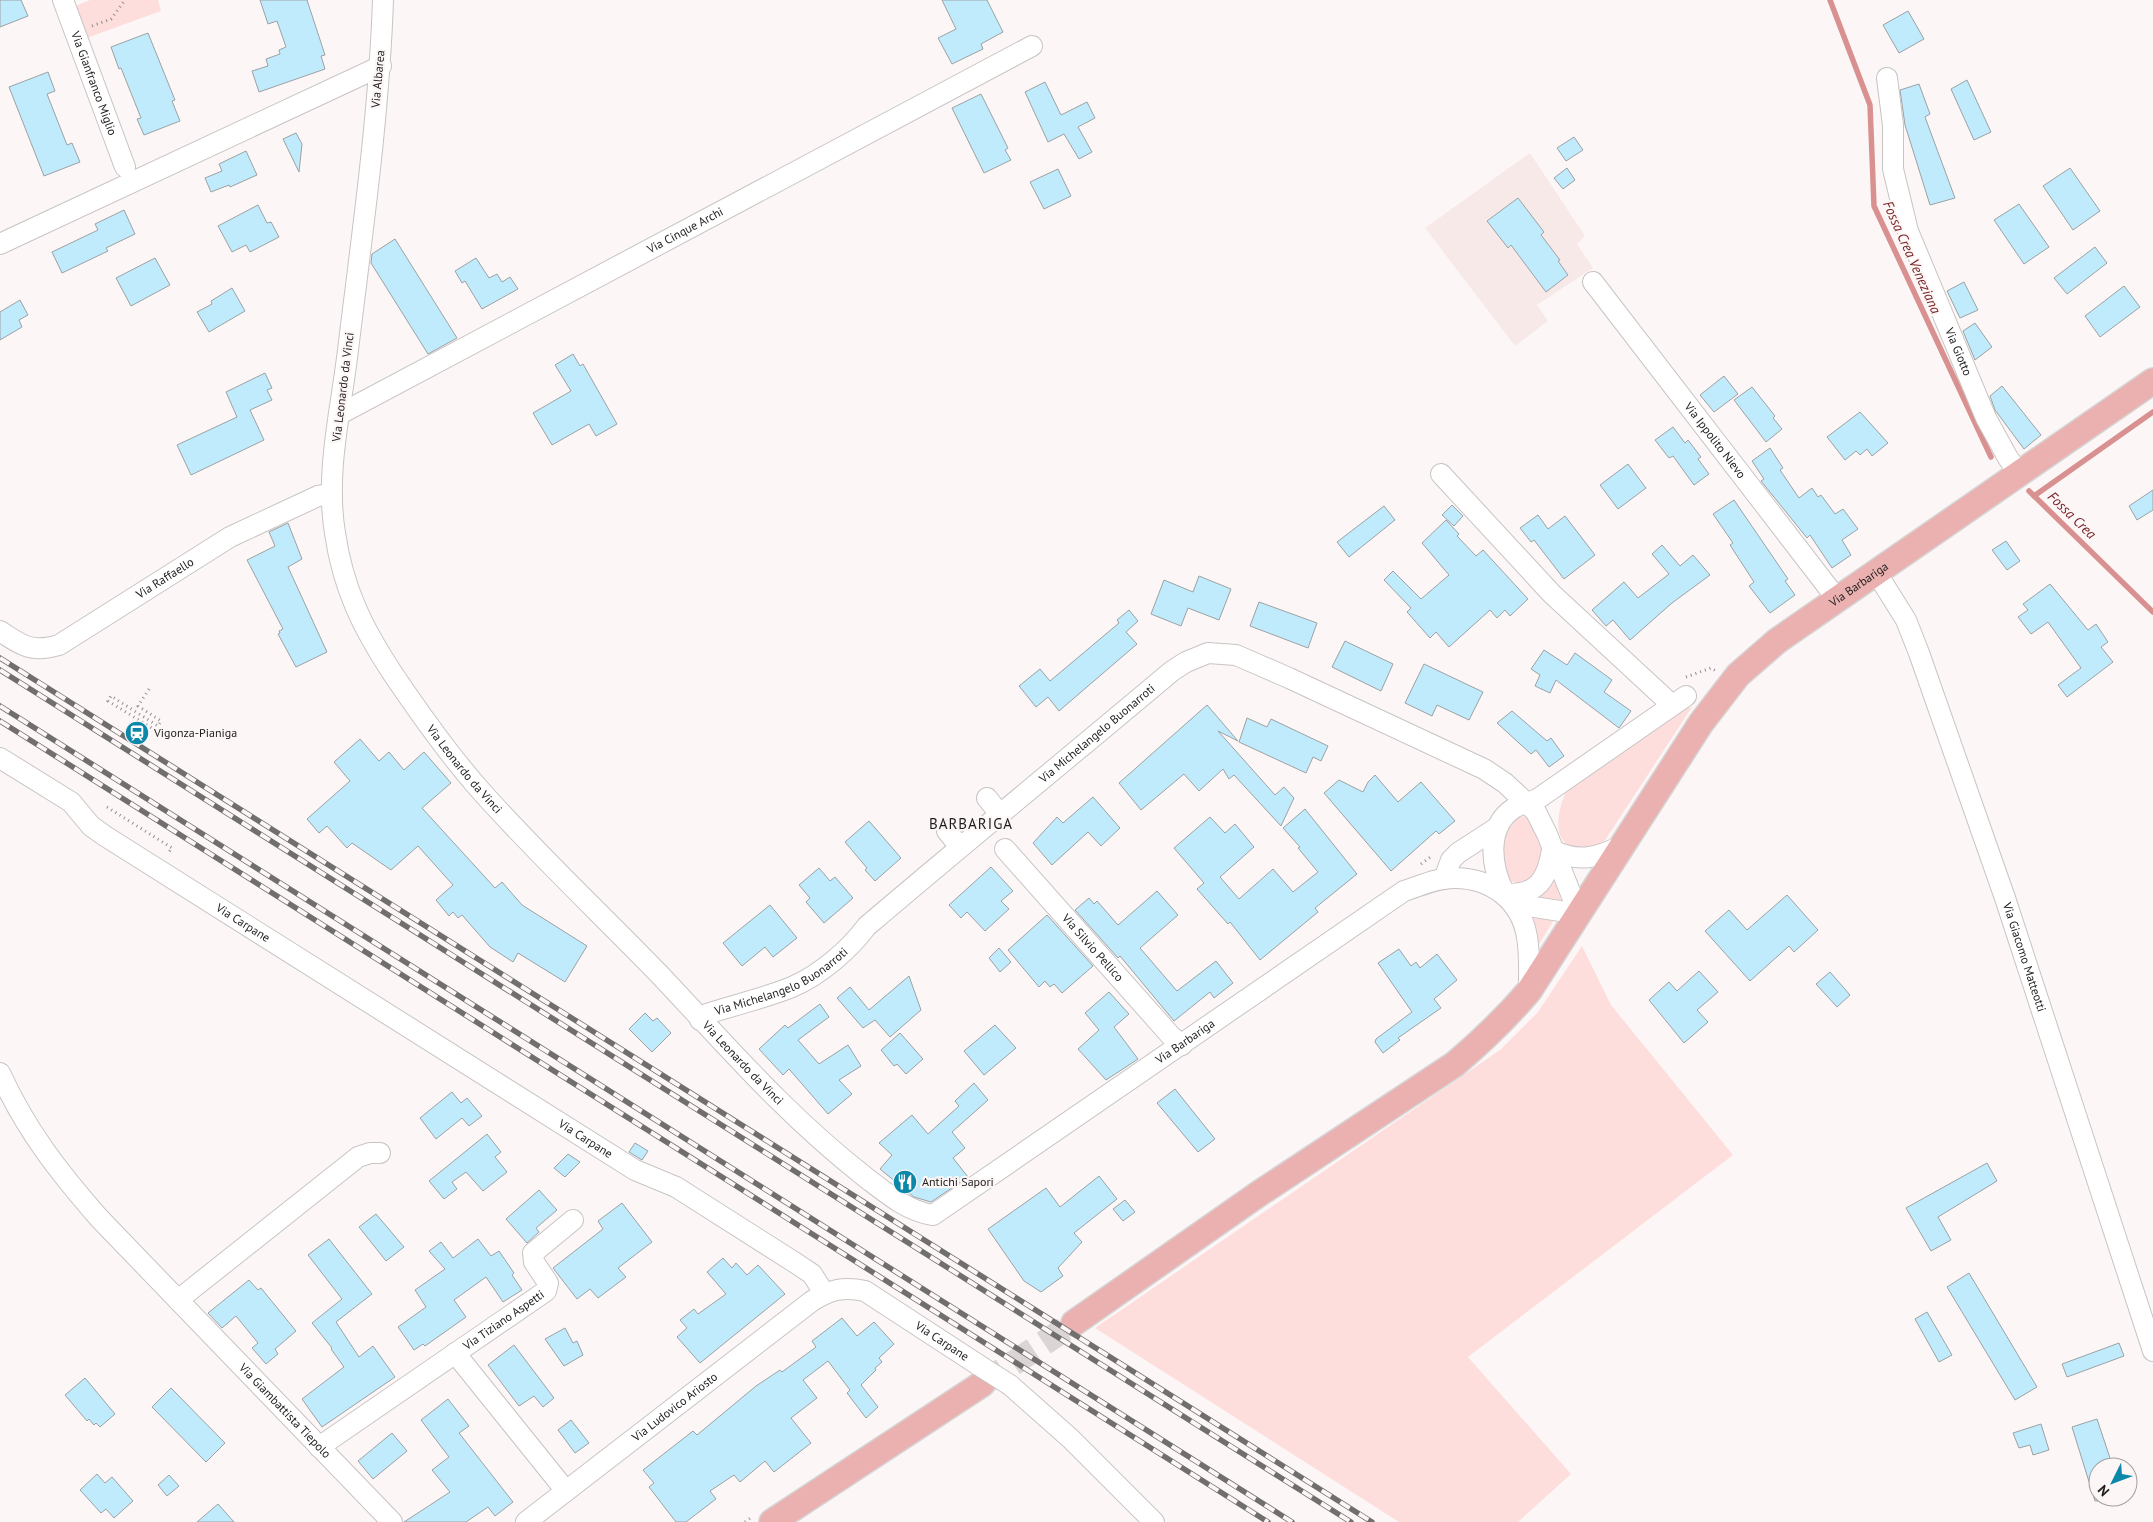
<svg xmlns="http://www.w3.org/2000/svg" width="2153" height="1522" font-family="'PT Sans',sans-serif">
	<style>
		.built { fill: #f8e9e9 }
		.green { fill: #fddedd }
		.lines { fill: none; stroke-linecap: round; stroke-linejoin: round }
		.stream { stroke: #d89190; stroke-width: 5.5 }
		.building { fill: #bfebfd; stroke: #9da1a3 }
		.major-tunnel { stroke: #dbd6d5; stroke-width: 25; stroke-dasharray: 25 12; stroke-linecap: butt }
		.minor-casing { stroke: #c9c4c4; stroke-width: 22 }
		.major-casing { stroke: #d6d6d6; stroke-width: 28 }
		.path { stroke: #928e8e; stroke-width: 3; stroke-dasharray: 1 4; stroke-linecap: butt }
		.minor { stroke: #fff; stroke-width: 20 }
		.major { stroke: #ebb0b0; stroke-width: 25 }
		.rail-casing { stroke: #716e6e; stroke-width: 5.5 }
		.rail { stroke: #fcf7f6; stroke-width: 4; stroke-dasharray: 11; stroke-linecap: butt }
		.minor-bridge-casing { stroke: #c9c4c4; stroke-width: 22; stroke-linecap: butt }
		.minor-bridge { stroke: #fff; stroke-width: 20 }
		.labels { text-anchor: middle; stroke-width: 4.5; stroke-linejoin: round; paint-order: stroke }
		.street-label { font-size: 12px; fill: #1e1c1c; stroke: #fcf7f6 }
		.poi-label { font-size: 12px; fill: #1e1c1c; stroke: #fcf7f6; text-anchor: start }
		.water-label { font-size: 14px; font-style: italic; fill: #782429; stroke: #fcf7f6 }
		.quarter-label { font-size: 15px; letter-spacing: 1px; fill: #1e1c1c; stroke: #fcf7f6 }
	</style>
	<rect width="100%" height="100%" fill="#fcf7f6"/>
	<polygon class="built" points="1530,153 1585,236 1577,244 1593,268 1537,305 1548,321 1515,346 1425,228"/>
	<g class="green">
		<polygon points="90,0 158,0 161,11 87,38 75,6"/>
		<path d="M1692,707L1604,842C1597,848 1591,848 1582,848C1549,849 1557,809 1567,790L1680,709Z"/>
		<path d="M1520,816L1529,817C1544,845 1547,855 1529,882L1519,884L1510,881C1500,858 1499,835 1520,816Z"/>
		<polygon points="1554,879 1562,903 1529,900 1539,897"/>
		<polygon points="1532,918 1554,920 1538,946 1536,932"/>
		<polygon points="1582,946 1611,1005 1733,1155 1468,1357 1571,1474 1518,1522 1399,1522 1095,1328 1500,1050 1538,1012"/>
	</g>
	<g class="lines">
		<g class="stream">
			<polyline points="1830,0 1870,105 1874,206 1991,457"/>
			<polyline points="2029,491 2153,612"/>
			<polyline points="2034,496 2153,412"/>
		</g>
	</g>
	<g class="building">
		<polygon points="0,0 21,0 28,16 0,27"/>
		<polygon points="260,0 307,0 325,55 321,56 325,69 259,92 252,71 268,66 266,59 280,54 279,50 286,47 277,21 268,24"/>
		<polygon points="942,0 987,0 1003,32 981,44 983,49 952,64 938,38 956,29"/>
		<polygon points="1908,11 1924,39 1899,53 1883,25"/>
		<polygon points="148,33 175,100 172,101 180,121 144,135 137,119 141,118 121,68 119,69 111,47"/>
		<polygon points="48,72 55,91 47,94 67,145 72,143 80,162 44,176 9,87"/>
		<polygon points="1967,80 1991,132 1974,140 1951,89"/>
		<polygon points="1045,82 1061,115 1087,102 1095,118 1078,127 1092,152 1079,159 1064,134 1048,142 1025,92"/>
		<polygon points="1919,84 1930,114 1925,117 1955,198 1930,205 1905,125 1900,90"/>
		<polygon points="981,94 1008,148 1005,150 1011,160 984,173 952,108"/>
		<polygon points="296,133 302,144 299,172 283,139"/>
		<polygon points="1574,137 1583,150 1566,161 1557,148"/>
		<polygon points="246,151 257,175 230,187 229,185 211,192 205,178 222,171 219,164"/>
		<polygon points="1567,168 1575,180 1563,189 1554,178"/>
		<polygon points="2070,168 2100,211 2073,230 2043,186"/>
		<polygon points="1058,169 1071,196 1044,209 1030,182"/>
		<polygon points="1518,198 1544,232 1541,235 1560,260 1558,261 1568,275 1546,292 1511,245 1508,248 1487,221"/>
		<polygon points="2019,204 2049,247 2024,264 1994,220"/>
		<polygon points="258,205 267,223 271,222 279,237 250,252 246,245 232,252 218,226"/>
		<polygon points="124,210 135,234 106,248 108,251 62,273 52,252 98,230 95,224"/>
		<polygon points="395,239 457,338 428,354 371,263 372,254"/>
		<polygon points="2095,247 2107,263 2067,294 2054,278"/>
		<polygon points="155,258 170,285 131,306 116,278"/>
		<polygon points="476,258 489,278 497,274 502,282 510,277 518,289 482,309 465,281 462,283 455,271"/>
		<polygon points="1964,282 1978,310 1960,318 1947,291"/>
		<polygon points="2124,286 2140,307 2100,337 2085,316"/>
		<polygon points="232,288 245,311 209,332 197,312 212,304 211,301"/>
		<polygon points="20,300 28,315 19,320 22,327 0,340 0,312"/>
		<polygon points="1975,323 1992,347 1975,360 1963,331"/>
		<polygon points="573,354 580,366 583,364 617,424 596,436 589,424 552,445 533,413 571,391 555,365"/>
		<polygon points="265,373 272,388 267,390 272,400 250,410 264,440 191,475 177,445 237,417 226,392"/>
		<polygon points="1724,376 1738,394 1714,412 1700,395"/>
		<polygon points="2002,386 2041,435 2024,449 1995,410 1990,396"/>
		<polygon points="1752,387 1775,416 1773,418 1782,429 1766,442 1734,400"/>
		<polygon points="1860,412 1888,443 1872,456 1867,449 1860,455 1856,451 1845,460 1827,437"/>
		<polygon points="1673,427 1685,443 1688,440 1701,457 1698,459 1709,474 1694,485 1673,456 1669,458 1655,440"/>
		<polygon points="1770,448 1783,468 1780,470 1799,498 1812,488 1818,497 1821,495 1835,514 1843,509 1858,529 1842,540 1851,555 1832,568 1810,535 1807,538 1761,481 1764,479 1752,461"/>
		<polygon points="1628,464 1646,488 1618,509 1600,485"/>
		<polygon points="2153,490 2153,510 2137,520 2129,506"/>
		<polygon points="1734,500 1788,579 1785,581 1795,595 1770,613 1749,586 1754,582 1730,545 1733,543 1713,514"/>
		<polygon points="1452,505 1463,516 1454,526 1442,515"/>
		<polygon points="1384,506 1395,520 1349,557 1337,542"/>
		<polygon points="1538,515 1548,529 1565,516 1595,555 1564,579 1534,540 1531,542 1520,528"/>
		<polygon points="1446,520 1459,534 1457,536 1476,556 1483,550 1528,599 1510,616 1505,610 1497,618 1490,610 1449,647 1436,632 1430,638 1407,612 1411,608 1384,580 1393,571 1421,599 1449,575 1422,543"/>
		<polygon points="288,523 302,559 288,567 327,652 296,667 278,634 280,633 279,631 283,629 247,560 275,546 269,532"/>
		<polygon points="2006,541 2020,561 2007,570 1992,550"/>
		<polygon points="1662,545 1680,566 1693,555 1710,575 1672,603 1630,640 1613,620 1606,626 1592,610 1624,582 1638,598 1669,574 1652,554"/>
		<polygon points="1199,576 1231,589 1219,620 1188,608 1181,626 1151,614 1164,580 1193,592"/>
		<polygon points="2050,584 2088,630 2096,624 2108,642 2101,647 2113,662 2067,697 2058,685 2081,668 2048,622 2031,634 2018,617 2028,610 2023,604"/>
		<polygon points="1259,602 1317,623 1308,648 1250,626"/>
		<polygon points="1129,610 1138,621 1126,632 1137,644 1059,711 1048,697 1036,707 1019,686 1040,669 1050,681 1119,623 1117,620"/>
		<polygon points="1345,641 1393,664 1381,691 1332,667"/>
		<polygon points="1544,650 1567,665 1575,653 1612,680 1604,692 1631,711 1619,728 1556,680 1550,693 1535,686 1540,675 1531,669"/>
		<polygon points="1424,664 1483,692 1469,720 1437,705 1432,716 1405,703"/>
		<polygon points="1207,705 1238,741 1218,731 1275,795 1284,787 1294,798 1281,826 1234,775 1229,779 1223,769 1199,791 1184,774 1141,810 1119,783"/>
		<polygon points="1512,711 1547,741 1551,738 1564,756 1549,767 1536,750 1531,754 1497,723"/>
		<polygon points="1247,718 1267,727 1271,719 1328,746 1321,761 1313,757 1306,773 1239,742"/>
		<polygon points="360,739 379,761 389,752 404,770 424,752 451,783 422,808 495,888 502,882 522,905 587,946 565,982 518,953 513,962 490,947 462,915 458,918 453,912 449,916 436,900 453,885 418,846 391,870 352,843 347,848 327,826 319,833 307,819 350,781 334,762"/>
		<polygon points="1375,775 1398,802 1421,782 1455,821 1439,834 1436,831 1391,871 1324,793 1339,780 1363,792 1368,782"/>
		<polygon points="1093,797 1120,828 1101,846 1088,832 1052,865 1033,843 1057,817 1063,823"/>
		<polygon points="1305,809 1357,874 1315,908 1318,912 1260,960 1230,922 1228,924 1197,889 1204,883 1174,848 1210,817 1225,833 1235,824 1254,847 1220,877 1239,899 1273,869 1293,892 1318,872 1298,848 1300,847 1283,828"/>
		<polygon points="869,821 901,858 875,881 865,870 867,868 845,842"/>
		<polygon points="991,867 1013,891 1001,901 1009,909 985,931 967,912 961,918 949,905"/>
		<polygon points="819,868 830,881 835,877 853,898 824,923 806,902 810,898 799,885"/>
		<polygon points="1157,891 1178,915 1140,948 1177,991 1216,961 1233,983 1214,998 1210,992 1174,1021 1120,956 1118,958 1075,910 1089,898 1094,904 1097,901 1118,925"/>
		<polygon points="1787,895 1818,930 1794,952 1789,946 1750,981 1705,931 1729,910 1747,930"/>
		<polygon points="770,905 797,938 773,957 765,947 742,966 723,943"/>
		<polygon points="1047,915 1093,966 1062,993 1054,984 1050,987 1045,981 1039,987 1008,950"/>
		<polygon points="999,948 1011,962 1000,972 989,958"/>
		<polygon points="1399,949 1411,966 1416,962 1420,968 1437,954 1457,980 1434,999 1441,1008 1398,1038 1400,1040 1383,1053 1375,1042 1376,1039 1412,1012 1378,963"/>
		<polygon points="1699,971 1718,992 1697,1010 1708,1022 1684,1043 1649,1000 1669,982 1677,991"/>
		<polygon points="1830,972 1850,995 1837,1007 1816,984"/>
		<polygon points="909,976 921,1010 890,1037 875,1020 863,1028 837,998 850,987 869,1010"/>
		<polygon points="1109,992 1129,1014 1114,1027 1138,1059 1106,1080 1078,1049 1099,1030 1085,1013"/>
		<polygon points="820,1004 829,1017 798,1040 819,1064 848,1045 861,1066 839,1080 852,1094 828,1114 789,1069 783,1075 759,1049 785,1025 788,1028"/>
		<polygon points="645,1013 653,1021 657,1018 671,1033 652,1052 629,1029"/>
		<polygon points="995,1025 1016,1048 984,1075 964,1051"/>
		<polygon points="900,1033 923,1059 906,1074 897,1064 894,1066 881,1050"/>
		<polygon points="974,1083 988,1100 952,1132 965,1148 953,1158 968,1177 931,1202 914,1197 880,1169 892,1155 879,1143 912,1115 928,1134 959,1106 955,1101"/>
		<polygon points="1175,1089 1215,1139 1198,1152 1157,1103"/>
		<polygon points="452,1092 461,1103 467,1098 482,1116 469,1126 462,1118 436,1139 420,1118"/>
		<polygon points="487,1134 501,1152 495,1157 507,1172 483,1191 466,1172 452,1182 457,1189 444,1199 429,1181"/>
		<polygon points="635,1143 648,1151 642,1160 629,1152"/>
		<polygon points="568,1154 580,1162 565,1177 554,1168"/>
		<polygon points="1987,1163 1997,1181 1938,1217 1951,1240 1931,1251 1906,1208"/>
		<polygon points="1099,1176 1117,1199 1074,1233 1082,1242 1058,1268 1063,1276 1041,1292 1024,1281 988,1229 1046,1188 1060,1207"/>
		<polygon points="539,1190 557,1210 536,1228 539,1232 527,1243 506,1219"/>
		<polygon points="1125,1200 1135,1212 1123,1221 1113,1209"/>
		<polygon points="622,1203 652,1242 618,1268 626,1277 598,1298 590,1289 577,1299 553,1268 603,1229 598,1221"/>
		<polygon points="376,1214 404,1247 386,1261 359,1227"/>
		<polygon points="329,1239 372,1294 336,1322 359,1357 373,1346 395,1377 322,1427 302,1399 344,1367 331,1349 332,1348 312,1323 342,1299 308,1255"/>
		<polygon points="478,1239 491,1256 499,1251 514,1273 512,1275 522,1290 503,1302 486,1277 454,1300 466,1317 425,1346 423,1344 414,1350 398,1327 426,1307 415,1290 445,1269 429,1251 441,1242 453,1258"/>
		<polygon points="723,1258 732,1268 736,1263 747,1275 758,1265 785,1294 700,1363 677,1337 687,1328 680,1320 694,1309 698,1314 726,1294 707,1272"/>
		<polygon points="1969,1273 2037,1387 2015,1400 1947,1287"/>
		<polygon points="249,1280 258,1290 261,1288 296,1331 275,1349 278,1354 266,1364 252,1348 258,1343 236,1316 222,1328 208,1313"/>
		<polygon points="1927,1312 1952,1355 1939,1362 1915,1319"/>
		<polygon points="842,1318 857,1336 874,1322 894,1344 879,1358 882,1362 875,1368 876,1370 861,1385 878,1407 866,1418 847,1393 850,1390 828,1361 803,1380 817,1398 791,1418 811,1443 774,1472 765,1461 740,1482 734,1475 710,1491 716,1499 686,1522 676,1522 649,1487 654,1483 643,1470 693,1431 697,1435 756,1386 780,1370 782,1372 816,1347 812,1341"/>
		<polygon points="565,1328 573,1343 577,1341 583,1355 564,1366 545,1339"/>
		<polygon points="2119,1343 2124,1356 2067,1377 2062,1364"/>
		<polygon points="514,1345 554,1398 543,1407 534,1396 519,1406 488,1365"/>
		<polygon points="85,1378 115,1414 100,1427 96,1423 94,1425 89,1419 87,1421 65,1395"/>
		<polygon points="171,1388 225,1443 206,1462 152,1407"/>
		<polygon points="448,1399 469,1426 459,1433 513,1502 495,1516 488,1507 466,1522 404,1522 450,1492 432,1470 449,1457 421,1420"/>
		<polygon points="2097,1419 2113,1467 2098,1467 2098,1501 2095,1501 2072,1427"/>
		<polygon points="571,1420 589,1443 575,1453 558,1430"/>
		<polygon points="2041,1424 2049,1450 2033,1455 2030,1445 2019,1448 2013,1433"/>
		<polygon points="392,1433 407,1451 373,1479 358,1461"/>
		<polygon points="97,1474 105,1483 112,1477 133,1501 114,1518 106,1509 101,1513 80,1490"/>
		<polygon points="169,1475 179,1486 167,1496 158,1485"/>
		<polygon points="218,1504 234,1522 197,1522"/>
	</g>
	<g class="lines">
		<polyline class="major-tunnel" points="982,1384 1074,1323"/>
		<g class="minor-casing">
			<g id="minor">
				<path id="s1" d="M63,0L125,167"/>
				<path id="s2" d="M383,0C379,117 362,234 348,350C341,410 325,473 335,533C343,588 362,627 393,674C420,714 449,755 481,791C538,855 601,914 660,975C727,1046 786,1115 864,1176C885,1192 906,1211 933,1215L1404,891C1420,886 1439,877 1456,878C1493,879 1521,901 1527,937C1530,954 1529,974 1529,991"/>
				<path id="s3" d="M1887,78L1893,125V169L1908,231L1986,418L2008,458L2019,473"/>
				<polyline points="0,244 381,66"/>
				<path id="s4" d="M1593,282L1837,599"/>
				<path id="s5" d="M340,414L1032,46"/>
				<polyline points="1441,474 1552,594 1672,705"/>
				<path id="s6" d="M1876,572L1906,620L1919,653L2005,898L2153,1351"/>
				<path id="s7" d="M0,631C22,646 32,653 59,645L230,537L318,496L332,494"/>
				<path id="s8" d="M0,758L71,802L91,826L105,836L635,1170L676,1187L794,1262L812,1274L824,1293"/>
				<polyline points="987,798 999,813"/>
				<polyline points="947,831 960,847"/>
				<path id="s9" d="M1005,849L1171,1036L1182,1045"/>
				<path d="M1552,850C1547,880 1538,895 1505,894C1491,868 1485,827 1514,808C1521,803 1531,803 1539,798L1686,696"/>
				<path d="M1552,850C1579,863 1597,858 1623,845"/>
				<polyline points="1444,879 1451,860 1458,853 1498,827"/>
				<polyline points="1515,904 1579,914"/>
				<path id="s10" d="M700,1020L707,1014C734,1005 765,998 792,987C820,975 849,950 867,926C968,840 1071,756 1172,671L1186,662L1208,653L1236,655L1289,678L1484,769L1505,783L1536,812L1547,834L1579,914"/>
				<path id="s11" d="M0,1073C26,1130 58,1171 99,1218L392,1522"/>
				<polyline points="178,1300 358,1157 370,1153 380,1153"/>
				<polyline points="455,1353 566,1491"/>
				<polyline points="1010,1385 1071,1439 1154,1522"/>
				<path id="s12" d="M319,1447L546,1291L548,1283L534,1262L533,1253L573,1220"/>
				<path id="s13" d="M526,1522L812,1301C830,1290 843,1286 865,1291L980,1366"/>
			</g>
		</g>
		<g class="major-casing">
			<g id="major">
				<path id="s14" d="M1074,1323L1257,1195L1455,1064C1482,1041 1506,1018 1529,991L1701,723L1738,675L1777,641L2153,381"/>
				<polyline points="772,1522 982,1384"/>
			</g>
		</g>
		<g class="path">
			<polyline points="92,26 111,19 125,0"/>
			<polyline points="1686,677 1711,668 1716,671"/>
			<polyline points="149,689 138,706 161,721 158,726 111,696 108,701 155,730"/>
			<polyline points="107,807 172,848 169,852 167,851"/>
			<polyline points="1421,864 1432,856"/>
			<polyline points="745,1522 752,1517"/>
		</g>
		<use href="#minor" class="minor"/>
		<use href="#major" class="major"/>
		<g class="rail-casing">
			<g id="rail">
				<polyline points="0,658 1372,1522"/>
				<polyline points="0,670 1351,1522"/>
				<polyline points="0,706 1292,1522"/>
				<polyline points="0,721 1268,1522"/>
			</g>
		</g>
		<use href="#rail" class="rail"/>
		<g class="minor-bridge-casing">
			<polyline id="minor-bridge" points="980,1366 1010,1385"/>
		</g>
		<use href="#minor-bridge" class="minor-bridge"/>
	</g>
	<defs>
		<g id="station-disc" transform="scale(1.25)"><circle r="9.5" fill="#0b87aa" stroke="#fcf7f6"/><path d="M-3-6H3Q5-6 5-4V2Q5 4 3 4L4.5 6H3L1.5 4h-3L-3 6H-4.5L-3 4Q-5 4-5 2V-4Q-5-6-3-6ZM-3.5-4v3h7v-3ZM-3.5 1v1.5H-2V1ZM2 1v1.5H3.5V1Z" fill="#fff"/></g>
		<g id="restaurant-disc" transform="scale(1.25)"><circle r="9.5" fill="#0b87aa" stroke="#fcf7f6"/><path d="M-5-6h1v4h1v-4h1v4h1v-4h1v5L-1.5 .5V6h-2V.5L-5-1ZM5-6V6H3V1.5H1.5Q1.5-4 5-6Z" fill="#fff"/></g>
	</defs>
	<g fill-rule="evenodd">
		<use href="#station-disc" x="137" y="733"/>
		<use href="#restaurant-disc" x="905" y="1182"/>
	</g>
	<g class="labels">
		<g class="street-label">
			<text transform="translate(378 79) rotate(-85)" y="4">Via Albarea</text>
			<text dy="4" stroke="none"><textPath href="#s1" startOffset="89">Via Gianfranco Miglio</textPath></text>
			<text dy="4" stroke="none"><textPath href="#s5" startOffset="391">Via Cinque Archi</textPath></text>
			<text dy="4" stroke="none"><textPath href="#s3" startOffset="286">Via Giotto</textPath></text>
			<text transform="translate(343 387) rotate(-83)" y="4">Via Leonardo da Vinci</text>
			<text dy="4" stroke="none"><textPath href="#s4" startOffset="200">Via Ippolito Nievo</textPath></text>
			<text dy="4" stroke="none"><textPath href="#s7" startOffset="189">Via Raffaello</textPath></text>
			<text dy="4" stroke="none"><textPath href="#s14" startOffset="1095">Via Barbariga</textPath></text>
			<text dy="4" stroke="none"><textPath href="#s10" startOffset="496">Via Michelangelo Buonarroti</textPath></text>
			<text dy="4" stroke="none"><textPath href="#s2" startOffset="809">Via Leonardo da Vinci</textPath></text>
			<text dy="4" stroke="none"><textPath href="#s8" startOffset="295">Via Carpane</textPath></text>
			<text dy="4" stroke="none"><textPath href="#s9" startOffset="132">Via Silvio Pellico</textPath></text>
			<text dy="4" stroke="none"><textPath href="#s6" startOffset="414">Via Giacomo Matteotti</textPath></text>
			<text dy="4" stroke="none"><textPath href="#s10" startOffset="91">Via Michelangelo Buonarroti</textPath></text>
			<text dy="4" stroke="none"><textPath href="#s2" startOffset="1766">Via Barbariga</textPath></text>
			<text dy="4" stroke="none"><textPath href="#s2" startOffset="1214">Via Leonardo da Vinci</textPath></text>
			<text dy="4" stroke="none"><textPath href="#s8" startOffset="700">Via Carpane</textPath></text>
			<text dy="4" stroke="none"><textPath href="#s12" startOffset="224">Via Tiziano Aspetti</textPath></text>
			<text dy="4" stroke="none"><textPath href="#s13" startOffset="509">Via Carpane</textPath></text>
			<text dy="4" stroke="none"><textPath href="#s13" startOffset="188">Via Ludovico Ariosto</textPath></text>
			<text dy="4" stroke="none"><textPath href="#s11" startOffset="444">Via Giambattista Tiepolo</textPath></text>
		</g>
		<g class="poi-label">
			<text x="154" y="737">Vigonza-Pianiga</text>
			<text x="922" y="1186">Antichi Sapori</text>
		</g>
		<g class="water-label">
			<text transform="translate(1912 257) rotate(66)" y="5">Fossa Crea Veneziana</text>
			<text transform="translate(2072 515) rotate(44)" y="5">Fossa Crea</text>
		</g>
		<g class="quarter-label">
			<text x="971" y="829">BARBARIGA</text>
		</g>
	</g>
	<g transform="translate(2113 1482) rotate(228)"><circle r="24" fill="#fcf7f6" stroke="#a39f9f"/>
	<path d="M0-4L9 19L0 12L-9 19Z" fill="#0b87aa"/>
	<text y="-8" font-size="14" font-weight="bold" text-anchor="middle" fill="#1e1c1c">N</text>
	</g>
</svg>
